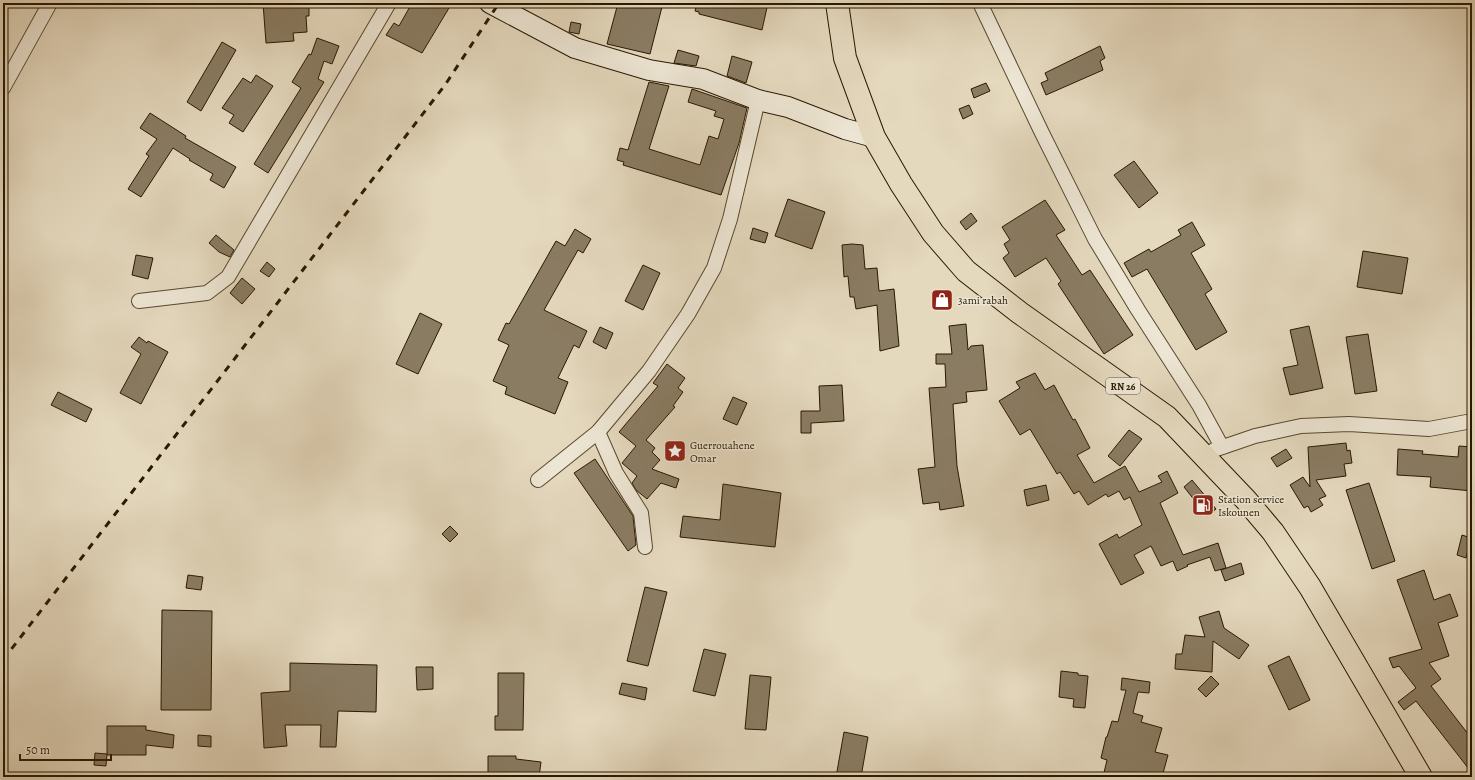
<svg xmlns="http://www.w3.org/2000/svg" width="1475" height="780" font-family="Alegreya,serif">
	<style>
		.building { fill: #8a7c63; stroke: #291801 }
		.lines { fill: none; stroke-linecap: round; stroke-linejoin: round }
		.street-casing { stroke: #584830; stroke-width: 16 }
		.secondary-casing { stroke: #291801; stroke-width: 22 }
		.primary-casing { stroke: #291801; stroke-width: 24 }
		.street { stroke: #ede6d4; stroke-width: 14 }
		.secondary { stroke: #ede6d4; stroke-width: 20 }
		.primary { stroke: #e4d8bd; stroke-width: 22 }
		.rail { stroke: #291801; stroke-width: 3; stroke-dasharray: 7 7; stroke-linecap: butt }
		.labels { text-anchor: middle; stroke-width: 3; stroke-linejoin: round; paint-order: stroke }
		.shield { fill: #ede6d4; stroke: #645640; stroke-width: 1 }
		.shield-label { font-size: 10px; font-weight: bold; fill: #291801 }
		.poi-label { font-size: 11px; fill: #291801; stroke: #ede6d4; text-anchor: start }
	</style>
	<rect width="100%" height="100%" fill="#e4d8bd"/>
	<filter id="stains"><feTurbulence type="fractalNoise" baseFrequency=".005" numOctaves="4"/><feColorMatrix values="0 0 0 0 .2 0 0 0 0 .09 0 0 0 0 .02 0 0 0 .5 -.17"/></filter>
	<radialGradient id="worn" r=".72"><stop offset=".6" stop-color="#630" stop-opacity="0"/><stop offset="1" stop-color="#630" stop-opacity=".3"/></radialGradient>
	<g class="building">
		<polygon points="263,3 297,3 298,6 309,5 309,16 306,16 307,32 293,33 294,41 266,43"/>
		<polygon points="412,3 452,3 422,53 386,35 394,23 399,26"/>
		<polygon points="618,3 663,3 650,54 607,44"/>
		<polygon points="697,3 768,3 762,30 699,14 699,12 695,11"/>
		<polygon points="571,22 581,24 579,34 569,32"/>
		<polygon points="317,38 339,46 332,64 324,61 318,79 324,82 268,173 254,164 301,88 292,82 309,54 311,55"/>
		<polygon points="222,42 236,50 201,111 187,102"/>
		<polygon points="1100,46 1105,58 1100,61 1103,70 1046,95 1041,83 1048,80 1045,73"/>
		<polygon points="678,50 699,56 696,66 674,63"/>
		<polygon points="732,56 752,62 746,83 727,76"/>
		<polygon points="256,75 273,86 243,132 229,123 234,115 222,108 243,78 251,83"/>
		<polygon points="649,82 669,86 649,149 700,165 709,136 718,139 724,119 714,116 716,111 688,102 692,89 747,108 739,143 721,195 623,165 624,162 617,160 620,148 628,150"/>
		<polygon points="986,83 990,91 974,98 971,89"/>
		<polygon points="969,105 973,114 963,119 959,109"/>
		<polygon points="150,113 186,136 185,138 236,167 224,188 210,180 213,174 189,160 190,159 173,148 141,197 128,189 149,156 146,154 157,139 140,128"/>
		<polygon points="1134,161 1158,193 1139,208 1114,175"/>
		<polygon points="788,199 825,212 812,249 775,236"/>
		<polygon points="1045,200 1065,230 1056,235 1082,275 1090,270 1133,335 1104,354 1058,284 1061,281 1046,258 1015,277 1003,258 1009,253 1004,244 1010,240 1002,227"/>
		<polygon points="971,213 977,221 966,230 960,222"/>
		<polygon points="1192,222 1205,245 1191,253 1212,289 1205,294 1227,332 1196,350 1147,269 1132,277 1124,263 1149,249 1151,252 1181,235 1178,230"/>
		<polygon points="753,228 768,233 765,243 750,239"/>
		<polygon points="575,229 591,239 583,253 578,250 544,310 587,331 579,348 574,345 558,378 568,382 555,414 505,394 507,387 493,381 509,345 498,340 506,323 509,324 556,241 565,246"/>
		<polygon points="216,235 234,250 230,257 219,252 209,243"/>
		<polygon points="852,244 863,245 865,269 877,268 879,291 894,289 899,346 880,351 877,305 856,309 854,297 850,297 848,276 844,277 842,245"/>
		<polygon points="1363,251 1408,258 1402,294 1357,287"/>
		<polygon points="136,255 153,258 148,279 132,275"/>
		<polygon points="267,262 275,269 269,277 260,271"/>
		<polygon points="643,265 660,273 643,310 625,301"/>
		<polygon points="242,278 255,289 242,304 230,293"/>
		<polygon points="420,313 442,324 418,374 396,364"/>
		<polygon points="966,324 968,350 971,346 983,345 987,390 966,392 967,402 953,404 957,466 964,506 940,510 939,502 923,504 918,469 935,467 929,388 946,387 945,364 936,364 936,354 952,354 949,326"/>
		<polygon points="1309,326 1323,388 1290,395 1283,368 1298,365 1290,330"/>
		<polygon points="600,327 613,333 606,349 593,342"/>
		<polygon points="1368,334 1377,391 1355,394 1346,337"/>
		<polygon points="139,337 147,343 148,341 168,352 141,404 120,393 141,354 131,347"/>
		<polygon points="667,364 685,378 678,388 683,392 673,406 675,407 646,440 655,448 652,452 660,460 652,469 679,479 676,488 661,483 647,499 636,490 632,483 637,476 622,463 636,446 619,432 658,386 653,383"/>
		<polygon points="1035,373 1045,390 1054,385 1073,420 1075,419 1090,448 1077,455 1094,483 1125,466 1139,492 1162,482 1158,476 1167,471 1178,493 1160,503 1183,555 1218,543 1226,568 1215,571 1210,557 1187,565 1188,566 1177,571 1173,561 1161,566 1151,546 1134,555 1144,573 1121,585 1099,544 1117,534 1119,538 1142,525 1130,497 1124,500 1119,491 1108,497 1106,494 1088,505 1079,491 1074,494 1060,472 1057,474 1030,429 1020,435 999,401 1020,388 1016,382"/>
		<polygon points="842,385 844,421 811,423 811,433 801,433 801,411 820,411 819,386"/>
		<polygon points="58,392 92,409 86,422 51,405"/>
		<polygon points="733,397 747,403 737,425 723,419"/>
		<polygon points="1129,430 1142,439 1120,466 1108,456"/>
		<polygon points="1346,443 1347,451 1350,450 1352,463 1344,464 1346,476 1316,480 1326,496 1319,499 1323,505 1311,512 1308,506 1304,508 1290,485 1303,477 1310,487 1308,447"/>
		<polygon points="1459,446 1472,447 1472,491 1430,487 1431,477 1397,475 1398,449 1423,451 1422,454 1458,457"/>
		<polygon points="1286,449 1292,458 1277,467 1271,458"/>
		<polygon points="595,459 633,516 636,545 628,551 574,473"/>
		<polygon points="1192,480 1216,509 1207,516 1184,487"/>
		<polygon points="1369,483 1395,561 1372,569 1346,490"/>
		<polygon points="723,484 781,493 775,547 680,537 683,516 720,520"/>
		<polygon points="1046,485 1049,500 1027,506 1024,490"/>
		<polygon points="450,526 458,534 450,542 442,534"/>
		<polygon points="1462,535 1471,538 1466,558 1457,555"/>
		<polygon points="1241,563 1244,574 1225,581 1221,570"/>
		<polygon points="1424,570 1434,600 1450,594 1458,616 1438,623 1449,656 1429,663 1441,679 1431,686 1472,739 1472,773 1416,701 1404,710 1398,702 1416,688 1399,666 1393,668 1389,658 1422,649 1397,580"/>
		<polygon points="188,575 203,577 201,590 186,588"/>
		<polygon points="645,587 667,592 648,666 627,661"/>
		<polygon points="162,610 212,611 211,710 161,710"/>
		<polygon points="1219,611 1224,628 1249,645 1239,659 1213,641 1212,672 1175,669 1176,654 1182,654 1185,635 1205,637 1199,617"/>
		<polygon points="704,649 726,654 715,696 693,691"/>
		<polygon points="1289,656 1310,700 1289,710 1268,666"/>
		<polygon points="290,663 377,665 376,712 338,711 336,747 320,747 321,725 285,725 287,746 264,748 261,693 290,691"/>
		<polygon points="416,667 433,667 433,689 417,690"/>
		<polygon points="1061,671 1078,673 1078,675 1088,676 1085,708 1073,707 1074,699 1059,697"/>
		<polygon points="498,673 524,673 523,730 495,730 495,716 498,716"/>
		<polygon points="750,675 771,677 766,730 745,729"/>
		<polygon points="1211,676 1219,684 1206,697 1198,689"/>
		<polygon points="1122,678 1150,682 1149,693 1138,692 1133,713 1143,716 1141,722 1162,728 1155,752 1168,755 1162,777 1103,777 1107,760 1101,758 1106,737 1107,737 1112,721 1118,722 1126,690 1121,690"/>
		<polygon points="622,683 647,688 645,700 619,694"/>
		<polygon points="107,726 146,726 146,730 174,735 173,748 146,745 146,755 107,755"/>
		<polygon points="844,732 868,737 861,777 836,777"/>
		<polygon points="198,735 211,736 211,747 198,746"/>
		<polygon points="95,753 107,754 106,766 94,765"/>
		<polygon points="488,756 516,756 516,759 541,762 539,777 488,775"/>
	</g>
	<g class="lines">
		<g class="street-casing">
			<g id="street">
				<polyline points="980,3 1042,133 1095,239 1138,310 1199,405 1222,447"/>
				<polyline points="3,88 50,3"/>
				<polyline points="139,301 207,293 228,277 389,3"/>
				<polyline points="598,432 616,473 641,513 645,547"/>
				<polyline points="1214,450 1255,436 1301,426 1349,424 1429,429 1472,421"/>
				<polyline points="538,480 598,432 649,371 688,314 714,268 730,219 758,100"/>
			</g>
		</g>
		<g class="secondary-casing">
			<polyline id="secondary" points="490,3 575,48 649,70 703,79 758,100 788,107 845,129 874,137"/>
		</g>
		<g class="primary-casing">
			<polyline id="primary" points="837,3 845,58 874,137 901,184 933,233 966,271 1020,313 1167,417 1246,500 1273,532 1310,587 1421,777"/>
		</g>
		<use href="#street" class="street"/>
		<use href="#secondary" class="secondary"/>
		<use href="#primary" class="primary"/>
		<polyline class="rail" points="3,660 445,85 499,3"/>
	</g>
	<defs>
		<g id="shop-square" transform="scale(1.15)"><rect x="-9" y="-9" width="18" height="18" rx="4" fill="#8f2418" stroke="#ede6d4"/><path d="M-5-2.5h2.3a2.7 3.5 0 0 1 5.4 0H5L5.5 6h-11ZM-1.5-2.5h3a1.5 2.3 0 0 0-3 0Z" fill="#fff"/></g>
		<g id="sight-square" transform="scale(1.15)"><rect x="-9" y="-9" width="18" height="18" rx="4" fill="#8f2418" stroke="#ede6d4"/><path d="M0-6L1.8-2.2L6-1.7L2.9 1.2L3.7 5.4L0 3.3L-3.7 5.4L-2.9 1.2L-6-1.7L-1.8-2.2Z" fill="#fff"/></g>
		<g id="fuel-square" transform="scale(1.15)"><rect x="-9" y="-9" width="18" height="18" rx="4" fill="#8f2418" stroke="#ede6d4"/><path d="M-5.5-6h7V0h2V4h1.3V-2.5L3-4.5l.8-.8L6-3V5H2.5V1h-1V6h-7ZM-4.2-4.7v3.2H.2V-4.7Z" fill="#fff"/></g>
	</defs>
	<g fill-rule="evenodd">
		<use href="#shop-square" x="942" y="300"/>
		<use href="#sight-square" x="675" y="451"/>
		<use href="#fuel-square" x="1203" y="505"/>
	</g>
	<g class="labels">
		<rect class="shield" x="1106" y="378" width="34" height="16" rx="3"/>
		<g class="shield-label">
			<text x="1123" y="390">RN 26</text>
		</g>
		<g class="poi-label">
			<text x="958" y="304">3ami rabah</text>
			<text x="690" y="449">Guerrouahene<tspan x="690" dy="13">Omar</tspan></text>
			<text x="1218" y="503">Station service<tspan x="1218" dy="13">Iskounen</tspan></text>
		</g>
	</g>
	<rect width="1475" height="780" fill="none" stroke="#e4d8bd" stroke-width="16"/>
	<rect x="4" y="4" width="1467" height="772" fill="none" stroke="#291801" stroke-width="2"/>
	<rect x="8" y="8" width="1459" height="764" fill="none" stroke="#291801"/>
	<path d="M20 754v6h91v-6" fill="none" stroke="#291801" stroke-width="2"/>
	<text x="26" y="754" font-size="12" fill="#291801" stroke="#ede6d4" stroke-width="3" paint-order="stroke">50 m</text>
	<rect width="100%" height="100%" filter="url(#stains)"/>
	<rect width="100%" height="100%" fill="url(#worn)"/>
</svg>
